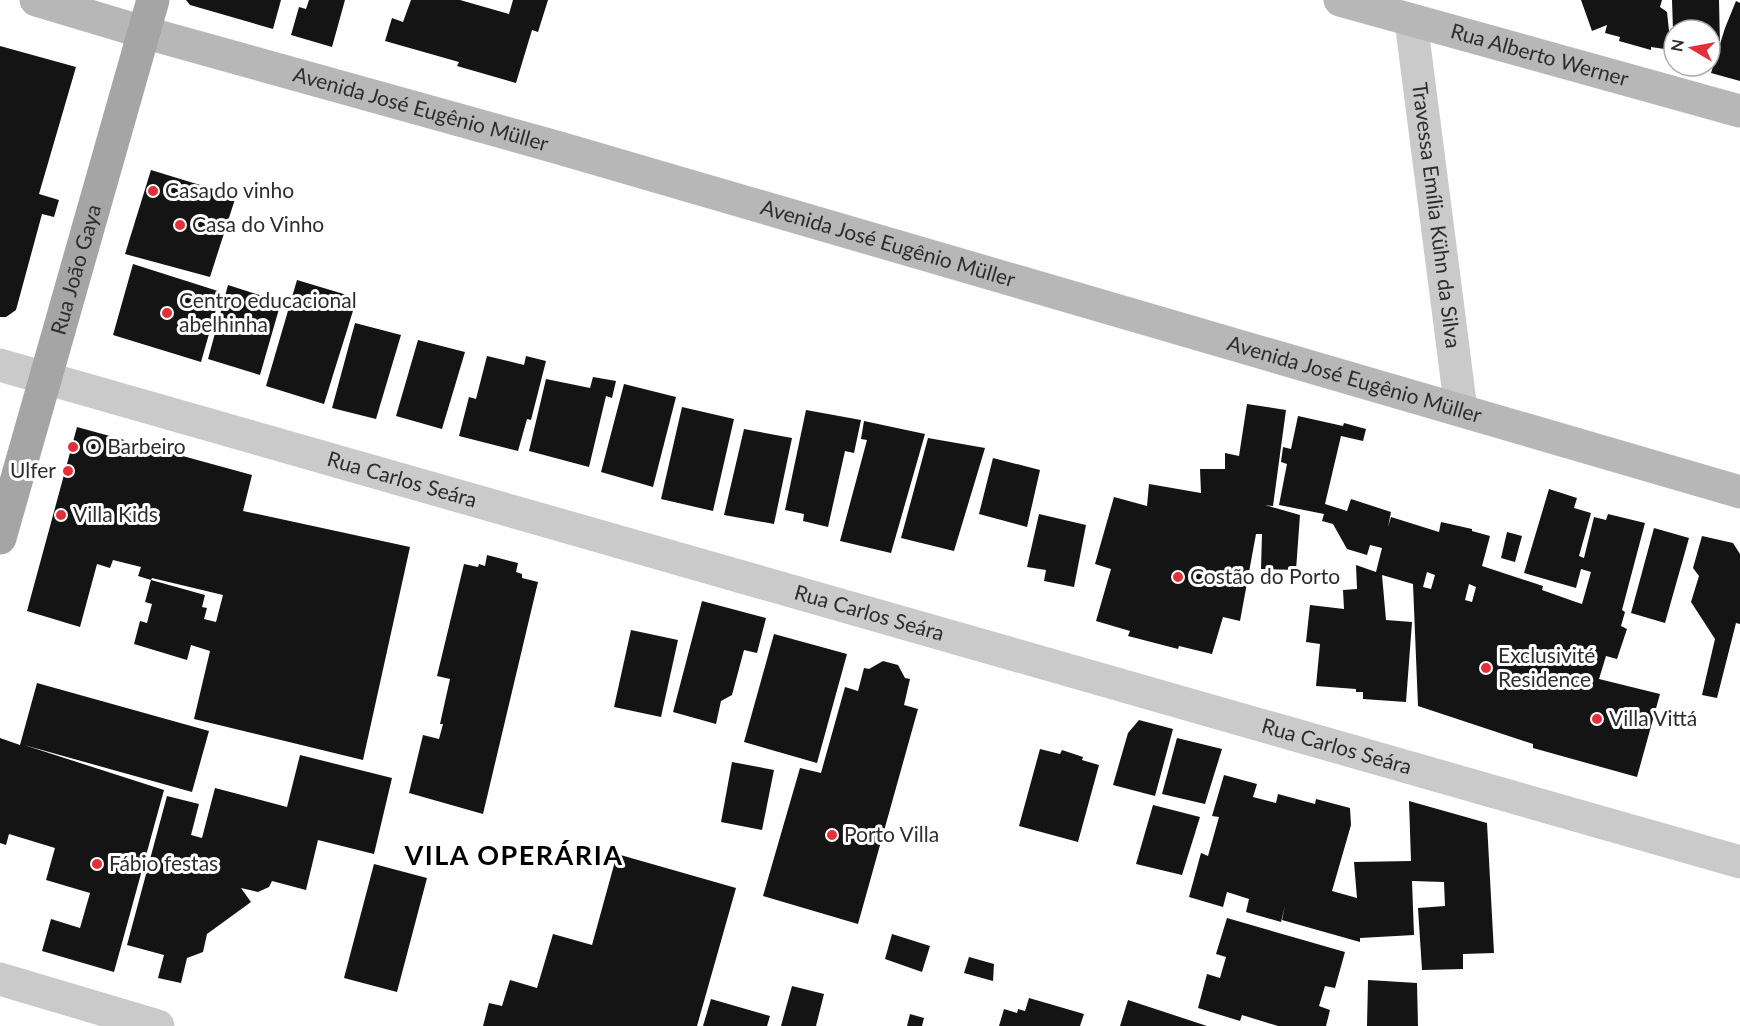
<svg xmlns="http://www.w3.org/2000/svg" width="1740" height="1026" font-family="Lato,sans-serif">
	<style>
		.building { fill: #141414; fill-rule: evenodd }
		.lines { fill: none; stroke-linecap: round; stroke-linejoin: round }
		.minor { stroke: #cacaca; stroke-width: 33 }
		.secondary { stroke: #b7b7b7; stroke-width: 33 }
		.primary { stroke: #a5a5a5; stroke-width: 33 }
		.poi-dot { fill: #e42f38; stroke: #fff; stroke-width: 2 }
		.labels { text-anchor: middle; stroke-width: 6; stroke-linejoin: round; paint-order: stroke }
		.street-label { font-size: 21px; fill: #2d2d2d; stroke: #fff }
		.poi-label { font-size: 21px; fill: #2d2d2d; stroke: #fff; text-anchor: start }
		.district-label { font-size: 27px; font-weight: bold; letter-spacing: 1.5px; fill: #000; stroke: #fff }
	</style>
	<rect width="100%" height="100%" fill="#fff"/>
	<g class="building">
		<polygon points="186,0 281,0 273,29 190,5"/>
		<polygon points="309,0 345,0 332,47 291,35 299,7 306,9"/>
		<polygon points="411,0 460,0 509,14 513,0 548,0 538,32 532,30 516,83 457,66 459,62 385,41 392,18 403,22"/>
		<polygon points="1581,0 1662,0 1660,7 1667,12 1671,50 1651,47 1651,50 1619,41 1620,37 1605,33 1607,25 1592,31"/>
		<polygon points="1672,0 1719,0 1720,46 1710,47 1710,30 1673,30"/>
		<polygon points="1736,1 1740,3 1740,81 1711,73 1725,28"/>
		<polygon points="0,46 76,67 39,194 59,200 54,217 42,214 16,310 6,317 0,317"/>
		<polygon points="151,170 236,196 210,277 125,254"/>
		<polygon points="133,264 221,292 201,362 113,335"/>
		<polygon points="297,280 357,298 324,404 266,386"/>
		<polygon points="228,285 281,302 260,375 208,359"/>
		<polygon points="355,323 401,335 376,419 332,408"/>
		<polygon points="418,340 465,352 442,429 396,416"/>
		<polygon points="487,356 524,365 526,356 546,361 531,420 527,419 518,451 459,436 469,397 476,399"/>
		<polygon points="593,377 616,381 612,398 606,396 589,467 529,451 546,379 590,388"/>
		<polygon points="624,384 676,397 653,487 601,472"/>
		<polygon points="1247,404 1286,410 1273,506 1265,505 1300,515 1296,570 1261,569 1262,534 1256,534 1240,621 1223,617 1212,654 1179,646 1178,649 1128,636 1130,631 1096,621 1111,569 1095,564 1114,497 1147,506 1149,484 1201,493 1200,469 1225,469 1225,453 1239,456"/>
		<polygon points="682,407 734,419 713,511 661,499"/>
		<polygon points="806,410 861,420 854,453 845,451 828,527 803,521 804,514 785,510"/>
		<path d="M1298,416L1343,426L1344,423L1366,429L1363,441L1341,436L1325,504L1347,511L1351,499L1391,512L1388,527L1391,517L1439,532L1441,522L1472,529V531L1490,536L1482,566L1543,586L1542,590L1573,601L1582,604L1591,572L1581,569L1576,588L1524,573L1549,489L1577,498L1574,508L1591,513L1579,556L1584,558L1594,517L1606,520L1608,514L1645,523L1622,610L1625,612L1621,626L1627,629L1617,659L1606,656L1599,679L1660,694L1637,777L1533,748V744L1418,706L1413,584L1382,575L1386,620L1412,622L1406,702L1363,699V692H1356V689L1316,686L1320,644L1306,642L1310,605L1344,609L1343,590L1357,589L1356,565L1376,572L1382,548L1370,545L1367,555L1347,549L1333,524L1322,521L1324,514L1279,505L1287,464L1281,462L1283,447L1291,449ZM1427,572L1435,575L1431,589L1423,587ZM1469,584L1476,587L1472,602L1465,600Z"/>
		<polygon points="864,421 925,434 891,553 840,541 867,440 861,439"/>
		<polygon points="77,427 252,475 243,511 410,547 363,760 194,719 210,651 191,645 187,660 134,644 140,621 147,623 152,604 145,602 151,580 205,595 202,607 207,608 204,619 216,622 223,595 152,578 151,580 138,576 141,567 113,560 110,568 97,564 80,627 27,611"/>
		<polygon points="744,429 792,438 774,524 724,515"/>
		<polygon points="928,438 985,448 954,551 901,538"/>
		<polygon points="993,458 1040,470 1027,527 979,514"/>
		<polygon points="1039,514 1086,525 1074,587 1044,581 1046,570 1027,567"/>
		<polygon points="1654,528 1689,538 1665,623 1631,613"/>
		<polygon points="1507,532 1522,536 1515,562 1501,558"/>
		<polygon points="1702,536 1733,543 1740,554 1740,624 1736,623 1717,698 1702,695 1715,639 1691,602 1699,576 1693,568"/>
		<polygon points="487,555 518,563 516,572 522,574 522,578 538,582 483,814 409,793 423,735 439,739 443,724 440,724 450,679 437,676 464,564 478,567 479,564 485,566"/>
		<polygon points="702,601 766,618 757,653 744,650 732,695 721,701 716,724 673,712"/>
		<polygon points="631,630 678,640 661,717 614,707"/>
		<polygon points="774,634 847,654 817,763 744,742"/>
		<polygon points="883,661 898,665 905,678 910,679 904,705 918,709 858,924 763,896 800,768 821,773 845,687 858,691 864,668 869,669"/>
		<polygon points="37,683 209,731 192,792 24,745 164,790 114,972 42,951 51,919 80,928 90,893 46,880 55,848 9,834 6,845 0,843 0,738 20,745"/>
		<polygon points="1139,720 1173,729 1155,796 1113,785 1128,733"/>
		<polygon points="1177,738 1222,749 1205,804 1162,794"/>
		<polygon points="1040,749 1060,754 1062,750 1083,757 1082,760 1099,765 1078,842 1019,826"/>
		<polygon points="300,755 392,778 374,854 318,840 306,890 272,881 269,887 258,892 241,888 251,902 207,934 203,952 187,958 181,983 158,978 164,955 127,945 167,796 199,804 191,835 202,838 215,788 287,807"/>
		<polygon points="732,762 774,770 762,830 721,822"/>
		<polygon points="1224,775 1257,784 1253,797 1276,803 1278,794 1315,804 1316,799 1350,808 1351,825 1332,891 1357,898 1354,862 1411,861 1409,801 1487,823 1494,953 1463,954 1463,969 1422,970 1418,908 1445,906 1444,882 1412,881 1414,935 1360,938 1360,942 1282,920 1285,906 1281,922 1246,912 1249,899 1227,892 1223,907 1189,897 1201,853 1208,856 1219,817 1212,816"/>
		<polygon points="1153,805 1200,817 1182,875 1136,864"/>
		<polygon points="617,854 736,888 697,1026 483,1026 489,1003 502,1006 510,980 537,988 553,934 592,945"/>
		<polygon points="374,864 427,878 397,992 344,978"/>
		<polygon points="1227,918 1345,952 1335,988 1325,986 1319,1006 1330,1010 1326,1026 1278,1026 1242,1015 1240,1021 1198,1008 1207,974 1220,978 1226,957 1216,954"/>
		<polygon points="892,934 930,946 922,972 885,959"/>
		<polygon points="969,957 994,964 993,981 964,973"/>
		<polygon points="1368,980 1417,983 1418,1026 1367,1026"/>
		<polygon points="792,986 824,994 816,1026 781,1026"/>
		<polygon points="1029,998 1084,1014 1080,1026 999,1026 1004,1009 1017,1013 1018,1009 1025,1011"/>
		<polygon points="711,999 770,1016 767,1026 703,1026"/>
		<polygon points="1128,1000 1207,1026 1120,1026"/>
		<polygon points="910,1014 924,1018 922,1026 907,1026"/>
	</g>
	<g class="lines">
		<g class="minor">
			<path id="s1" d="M1411,21L1461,410"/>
			<path id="s2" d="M0,365L1740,862"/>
			<polyline points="0,979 158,1026"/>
		</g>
		<g class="secondary">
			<path id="s3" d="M36,0L143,32L556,147L1740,492"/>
			<path id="s4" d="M1340,0L1740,111"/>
		</g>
		<path class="primary" id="s5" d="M0,538L153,0"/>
	</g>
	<g class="poi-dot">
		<circle cx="153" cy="191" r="6"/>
		<circle cx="180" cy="225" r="6"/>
		<circle cx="167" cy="313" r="6"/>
		<circle cx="73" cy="447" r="6"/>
		<circle cx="68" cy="471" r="6"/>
		<circle cx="61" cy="515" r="6"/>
		<circle cx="1178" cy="577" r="6"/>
		<circle cx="1486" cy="668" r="6"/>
		<circle cx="1597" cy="719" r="6"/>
		<circle cx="832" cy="835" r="6"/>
		<circle cx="97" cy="864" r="6"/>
	</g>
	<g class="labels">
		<g class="street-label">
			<text dy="7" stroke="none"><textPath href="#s4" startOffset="207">Rua Alberto Werner</textPath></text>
			<text dy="7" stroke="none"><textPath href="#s3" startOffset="400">Avenida José Eugênio Müller</textPath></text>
			<text dy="7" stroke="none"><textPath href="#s1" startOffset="196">Travessa Emília Kühn da Silva</textPath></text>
			<text dy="7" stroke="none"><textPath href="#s3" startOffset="886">Avenida José Eugênio Müller</textPath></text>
			<text dy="7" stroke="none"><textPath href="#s5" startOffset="279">Rua João Gaya</textPath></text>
			<text dy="7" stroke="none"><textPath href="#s3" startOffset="1372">Avenida José Eugênio Müller</textPath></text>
			<text dy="7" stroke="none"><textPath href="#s2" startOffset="418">Rua Carlos Seára</textPath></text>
			<text dy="7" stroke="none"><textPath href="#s2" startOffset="904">Rua Carlos Seára</textPath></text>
			<text dy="7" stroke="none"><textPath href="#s2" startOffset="1390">Rua Carlos Seára</textPath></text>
		</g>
		<g class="poi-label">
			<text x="165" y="198">Casa do vinho</text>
			<text x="192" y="232">Casa do Vinho</text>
			<text x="179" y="308">Centro educacional<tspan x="179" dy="24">abelhinha</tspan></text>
			<text x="85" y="454">O Barbeiro</text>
			<text x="56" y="478" text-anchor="end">Ulfer</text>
			<text x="73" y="522">Villa Kids</text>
			<text x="1190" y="584">Costão do Porto</text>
			<text x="1498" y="663">Exclusivité<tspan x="1498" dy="24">Residence</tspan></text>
			<text x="1609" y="726">Villa Vittá</text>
			<text x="844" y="842">Porto Villa</text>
			<text x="109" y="871">Fábio festas</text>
		</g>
		<g class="district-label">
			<text x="514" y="865">VILA OPERÁRIA</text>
		</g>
	</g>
	<g transform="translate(1692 48) rotate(280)"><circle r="28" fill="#ffffff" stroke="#ababab" stroke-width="1.5"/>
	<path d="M0-4.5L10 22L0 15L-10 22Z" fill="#e42f38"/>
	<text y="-9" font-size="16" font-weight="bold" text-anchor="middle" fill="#2d2d2d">N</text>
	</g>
</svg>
